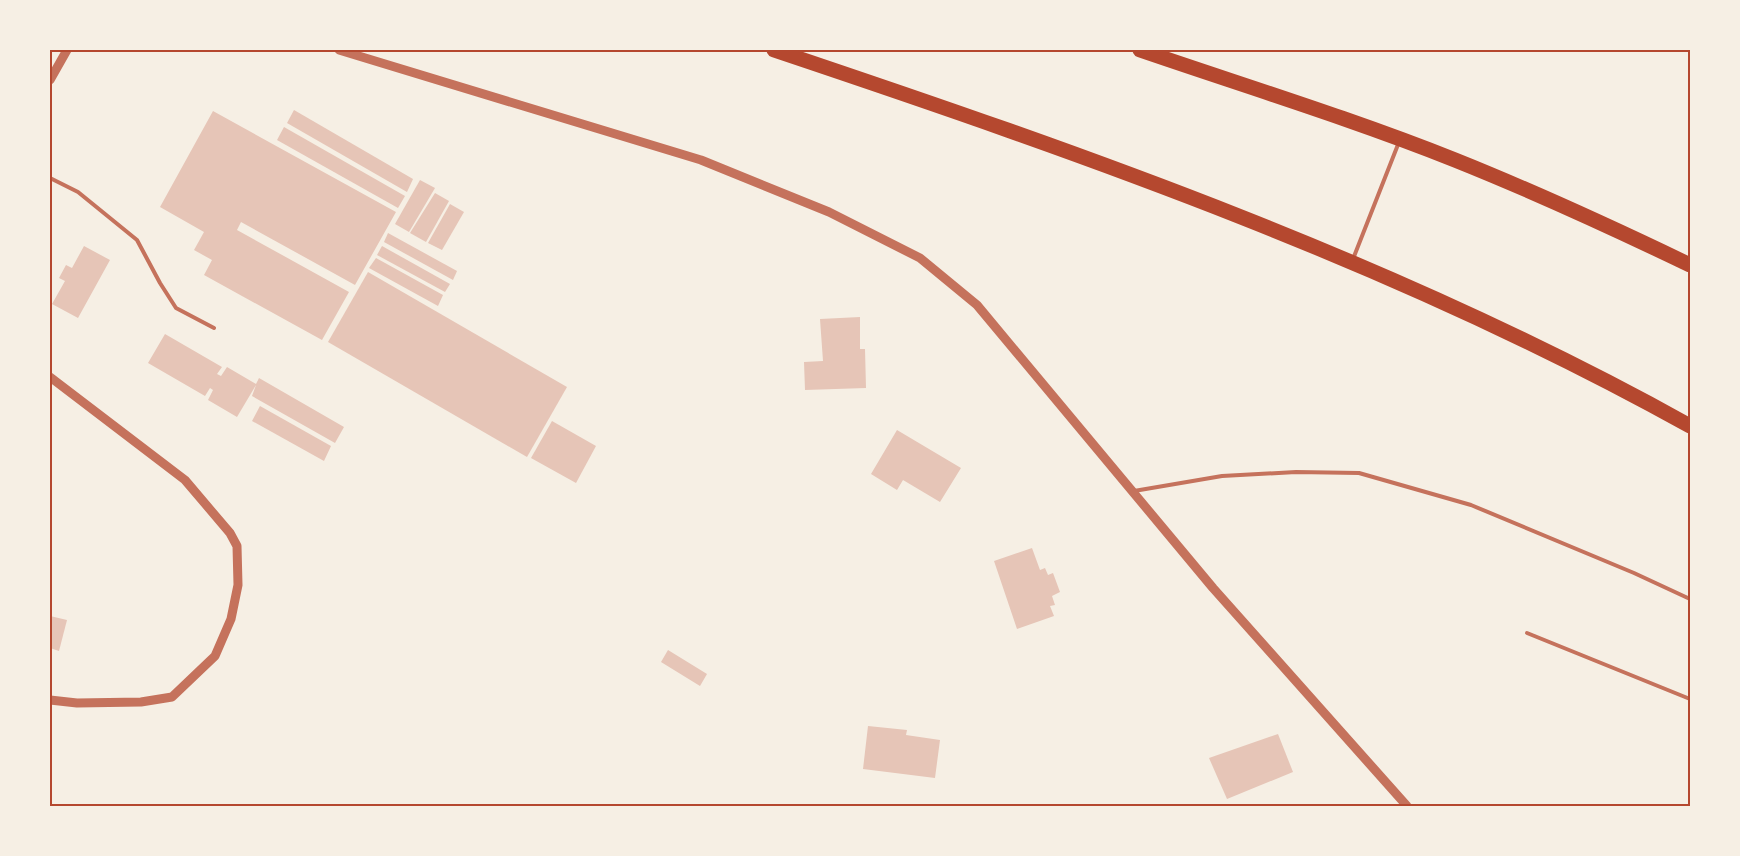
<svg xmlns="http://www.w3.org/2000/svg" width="1740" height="856" font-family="'Alegreya Sans',sans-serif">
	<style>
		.building { fill: #e6c5b7 }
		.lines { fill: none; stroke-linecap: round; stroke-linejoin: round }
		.service { stroke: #c5725c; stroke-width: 4 }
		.tertiary { stroke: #c5725c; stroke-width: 9 }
		.motorway { stroke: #b5482f; stroke-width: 15 }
		.neatline { fill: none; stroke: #b5482f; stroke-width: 2 }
	</style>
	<rect width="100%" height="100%" fill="#f6efe4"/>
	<g class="building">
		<polygon points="294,110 413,179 407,192 287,123"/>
		<polygon points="213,111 396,212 355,285 241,222 237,230 349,292 322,340 204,275 212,260 194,250 204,232 160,207"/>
		<polygon points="284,127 405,196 398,208 277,140"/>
		<polygon points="420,180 435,188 409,232 395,224"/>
		<polygon points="435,193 449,201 426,242 410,233"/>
		<polygon points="450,204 464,212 442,250 428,243"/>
		<polygon points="388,233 457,271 453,280 384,242"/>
		<polygon points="84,246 110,260 78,318 52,304 65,281 59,278 66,265 72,268"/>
		<polygon points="382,246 450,284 445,292 377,255"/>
		<polygon points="376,258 443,295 438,306 369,268"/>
		<polygon points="368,272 567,387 527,457 328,342"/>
		<polygon points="860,317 860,349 865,349 866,388 805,390 804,362 823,361 820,319"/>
		<polygon points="165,334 222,367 217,374 221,376 227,367 256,384 259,378 344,427 335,443 252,396 256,385 237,417 208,400 213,390 210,388 205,396 148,363"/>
		<polygon points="260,406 331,446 324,461 252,421"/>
		<polygon points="552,421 596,446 576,483 531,458"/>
		<polygon points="897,430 961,468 940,502 903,480 897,490 871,474"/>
		<polygon points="1032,548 1040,570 1045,568 1048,575 1053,573 1060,592 1052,596 1055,605 1050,606 1054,616 1017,629 994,561"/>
		<polygon points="50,616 67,620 59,651 50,648"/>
		<polygon points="668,650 707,674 700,686 661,662"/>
		<polygon points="868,726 907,730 906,735 940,740 935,778 863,769"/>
		<polygon points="1278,734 1293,772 1227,799 1209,758"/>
	</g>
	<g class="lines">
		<g class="service">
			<polyline points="50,178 78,192 137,240 160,283 176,308 214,328"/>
			<polyline points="1353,259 1399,142"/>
			<polyline points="1134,491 1222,476 1296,472 1359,473 1471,505 1634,573 1690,599"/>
			<polyline points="1527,633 1690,699"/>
		</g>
		<g class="tertiary">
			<polyline points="339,50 701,160 829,212 920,258 977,305 1213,588 1407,806"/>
			<polyline points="50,80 67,50"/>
			<polyline points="50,377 185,480 230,533 237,546 238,585 231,619 215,656 172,697 141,702 77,703 50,700"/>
		</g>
		<g class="motorway">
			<path d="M774,50C1087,155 1401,265 1690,426"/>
			<path d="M1140,50C1245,86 1352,119 1455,160C1535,192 1613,228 1690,265"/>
		</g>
	</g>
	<rect width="1740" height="856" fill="none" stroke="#f6efe4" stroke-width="102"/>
	<rect x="51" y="51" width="1638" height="754" class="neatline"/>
</svg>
